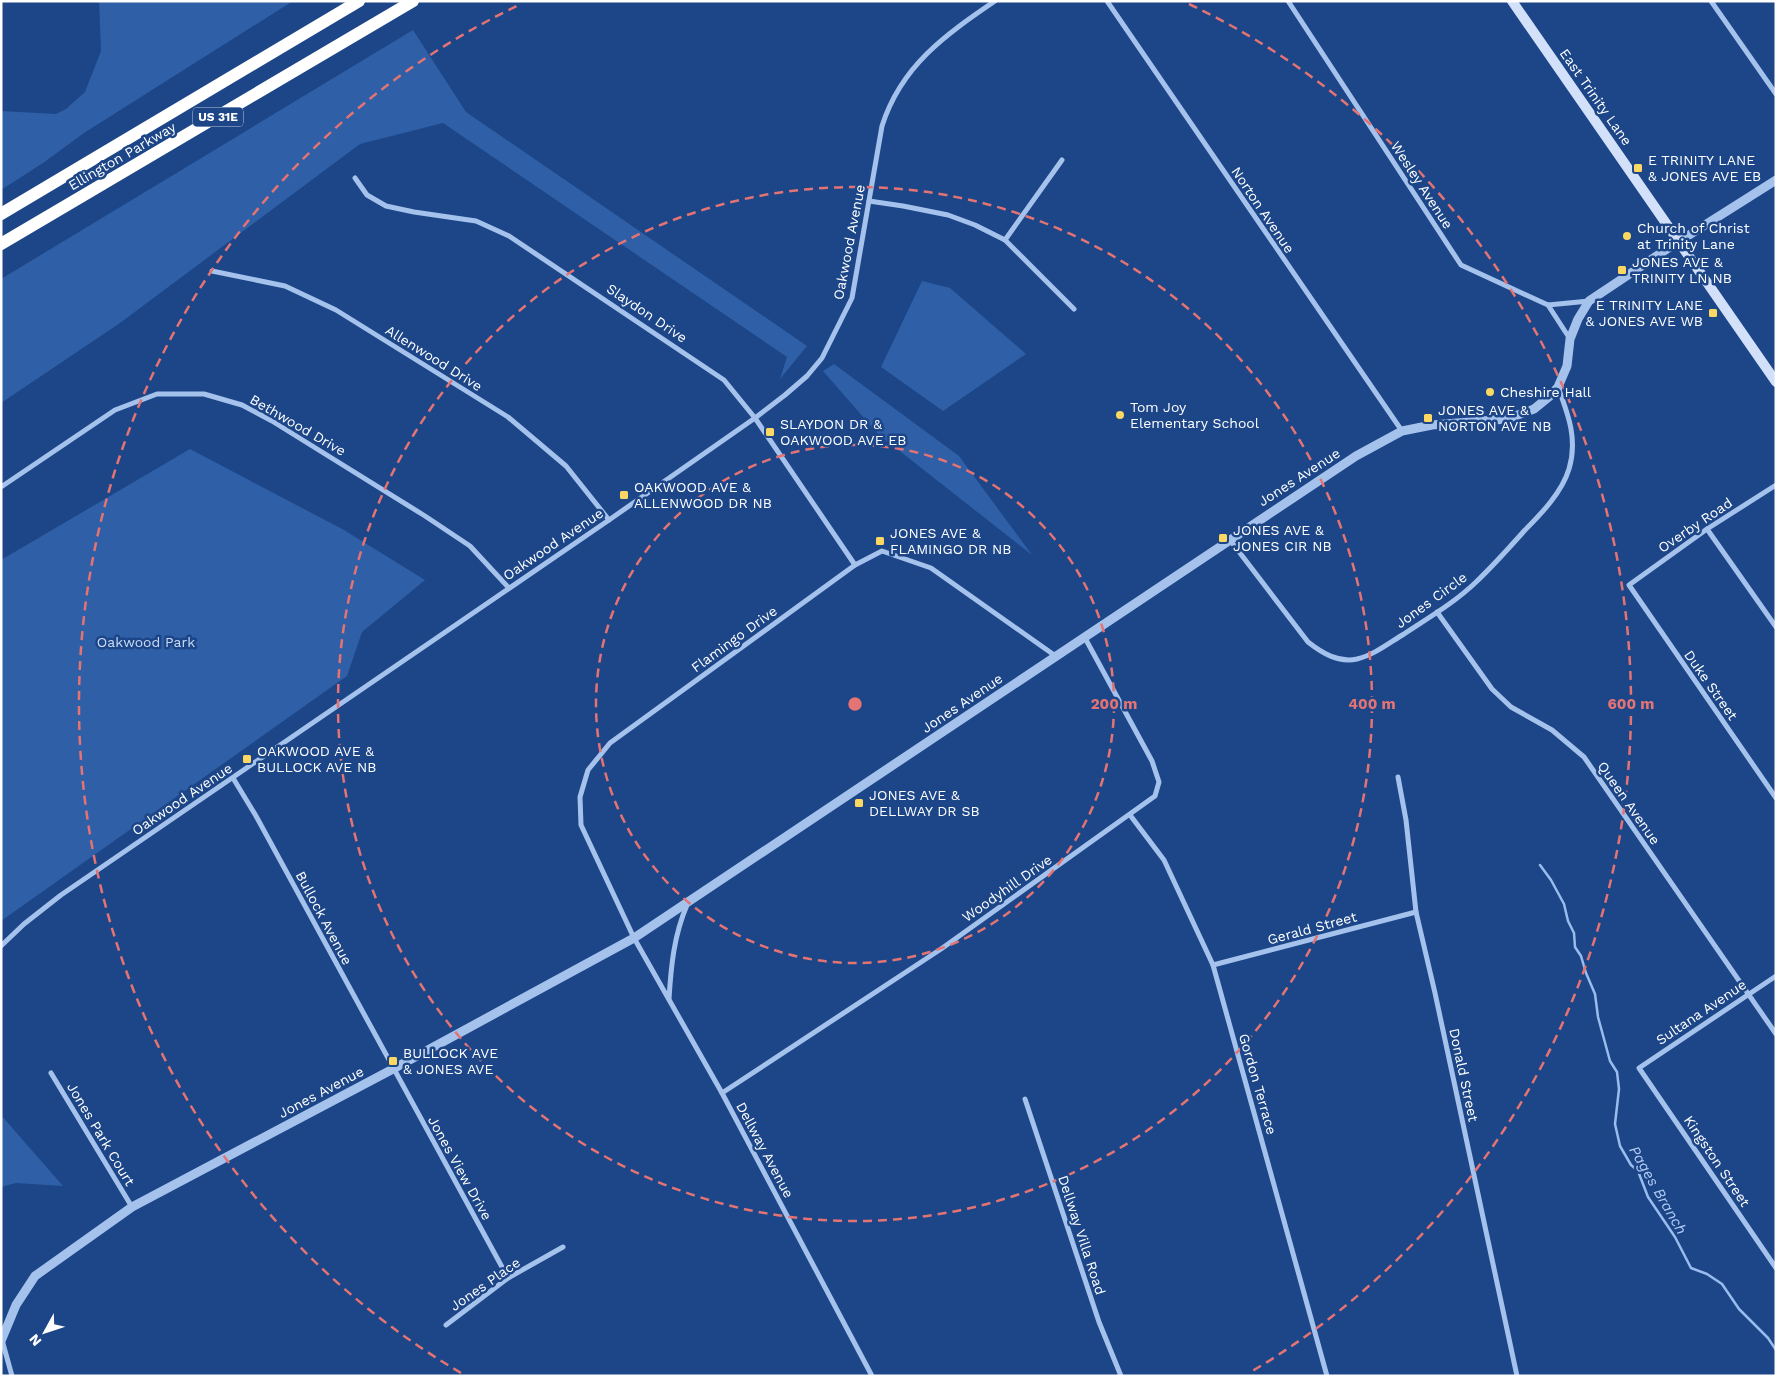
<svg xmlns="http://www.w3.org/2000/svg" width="1777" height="1377" font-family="'Work Sans',sans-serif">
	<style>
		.green { fill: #2f5fa6 }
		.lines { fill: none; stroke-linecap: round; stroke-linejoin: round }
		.stream { stroke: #99bcee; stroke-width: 2.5 }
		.minor { stroke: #a5c2ec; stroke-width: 5 }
		.tertiary { stroke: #a5c2ec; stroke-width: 9 }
		.secondary { stroke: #d2e0f9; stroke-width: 10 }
		.motorway { stroke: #fff; stroke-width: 12 }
		.ring { fill: none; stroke: #e47373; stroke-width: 2.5; stroke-dasharray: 9 6 }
		.poi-dot { fill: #fcd863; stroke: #1c4688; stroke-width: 2 }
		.labels { text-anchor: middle; stroke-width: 5; stroke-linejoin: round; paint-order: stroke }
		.shield { fill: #1c4688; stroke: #bbc8db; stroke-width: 1 }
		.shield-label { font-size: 12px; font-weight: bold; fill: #fff }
		.street-label { font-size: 14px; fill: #fff; stroke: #1c4688 }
		.poi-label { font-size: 14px; fill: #fff; stroke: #1c4688; text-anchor: start }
		.park-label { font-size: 14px; fill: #cbddf9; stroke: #1c4688 }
		.water-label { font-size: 15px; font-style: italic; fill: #b1ccf3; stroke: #1c4688 }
		.centre { fill: #e47373; stroke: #1c4688; stroke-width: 2.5 }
		.ring-label { font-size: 15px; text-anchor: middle; font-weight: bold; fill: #e47373; stroke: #1c4688; stroke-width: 5; stroke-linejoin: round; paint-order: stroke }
	</style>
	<rect width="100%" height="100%" fill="#1c4688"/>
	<g class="green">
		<polygon points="99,1 293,1 84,133 43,163 1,190 1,111 56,114 66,109 85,92 101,51"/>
		<polygon points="413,30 466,112 807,346 780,379 787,357 443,123 360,144 120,323 1,403 1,279"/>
		<polygon points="922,281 950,288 1026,354 943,411 881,367"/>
		<polygon points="834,364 959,456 1032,555 878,434 823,371"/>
		<polygon points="190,449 344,530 425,580 362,632 347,676 1,921 1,560"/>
		<polygon points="1,1115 63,1186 16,1183 1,1187"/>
	</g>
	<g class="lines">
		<polyline class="stream" points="1540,865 1551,880 1564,904 1568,921 1574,933 1575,947 1581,956 1586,973 1595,994 1598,1017 1610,1061 1617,1072 1619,1089 1615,1124 1620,1146 1631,1165 1638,1171 1648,1197 1675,1237 1691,1268 1707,1274 1722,1284 1739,1309 1768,1338 1776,1350"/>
		<g class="minor">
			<polyline points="1107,1 1402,431"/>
			<polyline points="1288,1 1461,265 1548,305 1589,301"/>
			<polyline points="1711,1 1776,94"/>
			<polyline points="355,178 367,195 386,206 414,212 476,221 509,236 724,380 755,418 855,565"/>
			<polyline points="869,201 903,206 948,215 975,225 1005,240 1074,309"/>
			<polyline points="1005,240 1062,160"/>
			<polyline points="212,271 285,286 336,310 508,417 566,466 609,520"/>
			<polyline points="1548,305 1570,339"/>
			<polyline points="1776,485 1707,529 1629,585 1776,798"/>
			<polyline points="1,487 115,410 157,394 204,394 242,405 272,421 425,516 470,546 509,588"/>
			<polyline points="1707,529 1776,627"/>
			<path d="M1230,540L1308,642C1322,653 1338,663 1357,659C1374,655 1389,643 1404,634C1428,618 1454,603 1475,583C1493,566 1509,548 1525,530C1542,513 1562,492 1569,469C1578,439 1568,414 1558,387"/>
			<polyline points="1437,612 1492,689 1511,707 1552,730 1584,757 1776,1034"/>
			<polyline points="1398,777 1406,820 1416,912 1435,993 1517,1376"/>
			<polyline points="233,778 256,816 508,1278"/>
			<polyline points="1130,815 1164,860 1213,965 1327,1376"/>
			<path d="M1,946L24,924L61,895L609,520L755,418L785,395L807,376L822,358L852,298L882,126C901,66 945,35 995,1"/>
			<polyline points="1213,965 1416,912"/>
			<polyline points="1776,976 1639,1068 1776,1268"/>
			<path d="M669,999C671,966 674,935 687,905"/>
			<polyline points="51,1073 132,1207"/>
			<polyline points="722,1093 941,949 1155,796 1159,782 1152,761 1085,638"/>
			<polyline points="1025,1099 1099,1322 1121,1376"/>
			<polyline points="446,1325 508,1278 563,1247"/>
			<polyline points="2,1340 12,1376"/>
			<polyline points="872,1376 722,1093 634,938 581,825 580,797 588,770 610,743 855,565 882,551 931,568 1057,657"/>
		</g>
		<polyline class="tertiary" points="1,1341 16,1305 35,1276 132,1207 393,1069 634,938 1356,456 1402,431 1432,425 1507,419 1534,409 1550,396 1558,387 1567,366 1570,339 1578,319 1589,301 1667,249 1776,180"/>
		<polyline class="secondary" points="1512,1 1776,382"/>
		<g class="motorway">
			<polyline points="1,214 359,1"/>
			<polyline points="1,244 413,1"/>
		</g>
	</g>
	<g class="ring">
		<circle cx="855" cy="704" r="259"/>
		<circle cx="855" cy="704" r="517"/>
		<path d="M461 1373A776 776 0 0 1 521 4M1189 4A776 776 0 0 1 1249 1373"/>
	</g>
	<g class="poi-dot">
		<rect x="1633" y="163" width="10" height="10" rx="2.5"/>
		<circle cx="1627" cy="236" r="5"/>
		<rect x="1617" y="265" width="10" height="10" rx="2.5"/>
		<rect x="1708" y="308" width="10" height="10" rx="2.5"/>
		<circle cx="1490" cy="392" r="5"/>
		<circle cx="1120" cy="415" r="5"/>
		<rect x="1423" y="413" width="10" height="10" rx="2.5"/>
		<rect x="765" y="427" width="10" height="10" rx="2.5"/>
		<rect x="619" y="490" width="10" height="10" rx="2.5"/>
		<rect x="1218" y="533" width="10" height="10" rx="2.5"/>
		<rect x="875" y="536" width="10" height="10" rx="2.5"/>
		<rect x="242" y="754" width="10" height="10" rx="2.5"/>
		<rect x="854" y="798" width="10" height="10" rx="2.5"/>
		<rect x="388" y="1056" width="10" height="10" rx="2.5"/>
	</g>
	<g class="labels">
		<rect class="shield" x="193" y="107.5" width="50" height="19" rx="4"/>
		<g class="shield-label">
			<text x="218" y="121">US 31E</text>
		</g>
		<g class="street-label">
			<text transform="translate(1596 97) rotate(55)" y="5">East Trinity Lane</text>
			<text transform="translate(122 156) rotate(-30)" y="5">Ellington Parkway</text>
			<text transform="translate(1422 185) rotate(57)" y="5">Wesley Avenue</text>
			<text transform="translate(1263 210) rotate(56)" y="5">Norton Avenue</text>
			<text transform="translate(849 242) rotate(-79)" y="5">Oakwood Avenue</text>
			<text transform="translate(647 313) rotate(34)" y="5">Slaydon Drive</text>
			<text transform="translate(434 358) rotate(32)" y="5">Allenwood Drive</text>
			<text transform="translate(298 425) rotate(30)" y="5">Bethwood Drive</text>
			<text transform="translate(1299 477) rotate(-33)" y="5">Jones Avenue</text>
			<text transform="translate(1695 525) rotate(-34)" y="5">Overby Road</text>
			<text transform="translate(553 544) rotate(-34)" y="5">Oakwood Avenue</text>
			<text transform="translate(1431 600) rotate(-36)" y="5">Jones Circle</text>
			<text transform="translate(734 639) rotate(-36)" y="5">Flamingo Drive</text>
			<text transform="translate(1711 685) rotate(55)" y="5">Duke Street</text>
			<text transform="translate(962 703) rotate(-34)" y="5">Jones Avenue</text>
			<text transform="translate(182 799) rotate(-34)" y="5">Oakwood Avenue</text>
			<text transform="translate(1629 803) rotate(55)" y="5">Queen Avenue</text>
			<text transform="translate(1007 888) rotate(-35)" y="5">Woodyhill Drive</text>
			<text transform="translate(324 918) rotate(62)" y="5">Bullock Avenue</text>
			<text transform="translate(1312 928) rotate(-15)" y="5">Gerald Street</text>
			<text transform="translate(1701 1012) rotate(-34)" y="5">Sultana Avenue</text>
			<text transform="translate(1464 1075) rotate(78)" y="5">Donald Street</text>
			<text transform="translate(1258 1084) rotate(74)" y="5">Gordon Terrace</text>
			<text transform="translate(321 1092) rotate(-28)" y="5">Jones Avenue</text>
			<text transform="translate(101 1134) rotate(59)" y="5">Jones Park Court</text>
			<text transform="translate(765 1150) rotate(62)" y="5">Dellway Avenue</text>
			<text transform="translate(1717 1161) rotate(56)" y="5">Kingston Street</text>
			<text transform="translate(460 1168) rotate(61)" y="5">Jones View Drive</text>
			<text transform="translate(1082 1235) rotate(72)" y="5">Dellway Villa Road</text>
			<text transform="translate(485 1284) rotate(-35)" y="5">Jones Place</text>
		</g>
		<g class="poi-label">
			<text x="1648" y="165">E TRINITY LANE<tspan x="1648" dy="16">&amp; JONES AVE EB</tspan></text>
			<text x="1637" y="233">Church of Christ<tspan x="1637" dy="16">at Trinity Lane</tspan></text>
			<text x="1632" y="267">JONES AVE &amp;<tspan x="1632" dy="16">TRINITY LN NB</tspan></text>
			<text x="1703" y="310" text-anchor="end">E TRINITY LANE<tspan x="1703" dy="16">&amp; JONES AVE WB</tspan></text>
			<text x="1500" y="397">Cheshire Hall</text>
			<text x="1130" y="412">Tom Joy<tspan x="1130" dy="16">Elementary School</tspan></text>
			<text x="1438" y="415">JONES AVE &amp;<tspan x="1438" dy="16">NORTON AVE NB</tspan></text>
			<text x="780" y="429">SLAYDON DR &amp;<tspan x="780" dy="16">OAKWOOD AVE EB</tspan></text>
			<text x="634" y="492">OAKWOOD AVE &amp;<tspan x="634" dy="16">ALLENWOOD DR NB</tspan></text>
			<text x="1233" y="535">JONES AVE &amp;<tspan x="1233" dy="16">JONES CIR NB</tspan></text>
			<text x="890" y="538">JONES AVE &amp;<tspan x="890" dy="16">FLAMINGO DR NB</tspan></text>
			<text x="257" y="756">OAKWOOD AVE &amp;<tspan x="257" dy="16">BULLOCK AVE NB</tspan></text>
			<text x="869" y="800">JONES AVE &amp;<tspan x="869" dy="16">DELLWAY DR SB</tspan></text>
			<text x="403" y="1058">BULLOCK AVE<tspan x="403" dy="16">&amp; JONES AVE</tspan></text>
		</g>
		<g class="park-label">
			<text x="146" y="647">Oakwood Park</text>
		</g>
		<g class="water-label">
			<text transform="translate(1658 1190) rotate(60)" y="5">Pages Branch</text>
		</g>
	</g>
	<circle cx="855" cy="704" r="8" class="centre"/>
	<g class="ring-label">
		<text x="1114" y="709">200 m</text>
		<text x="1372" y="709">400 m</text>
		<text x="1631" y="709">600 m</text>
	</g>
	<rect width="1777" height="1377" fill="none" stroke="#ffffff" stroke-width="5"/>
	<g transform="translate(45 1332) rotate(230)" stroke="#1c4688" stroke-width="4" paint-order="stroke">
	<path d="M0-4L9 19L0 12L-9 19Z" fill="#ffffff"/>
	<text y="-8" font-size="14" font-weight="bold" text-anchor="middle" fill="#ffffff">N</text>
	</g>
</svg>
